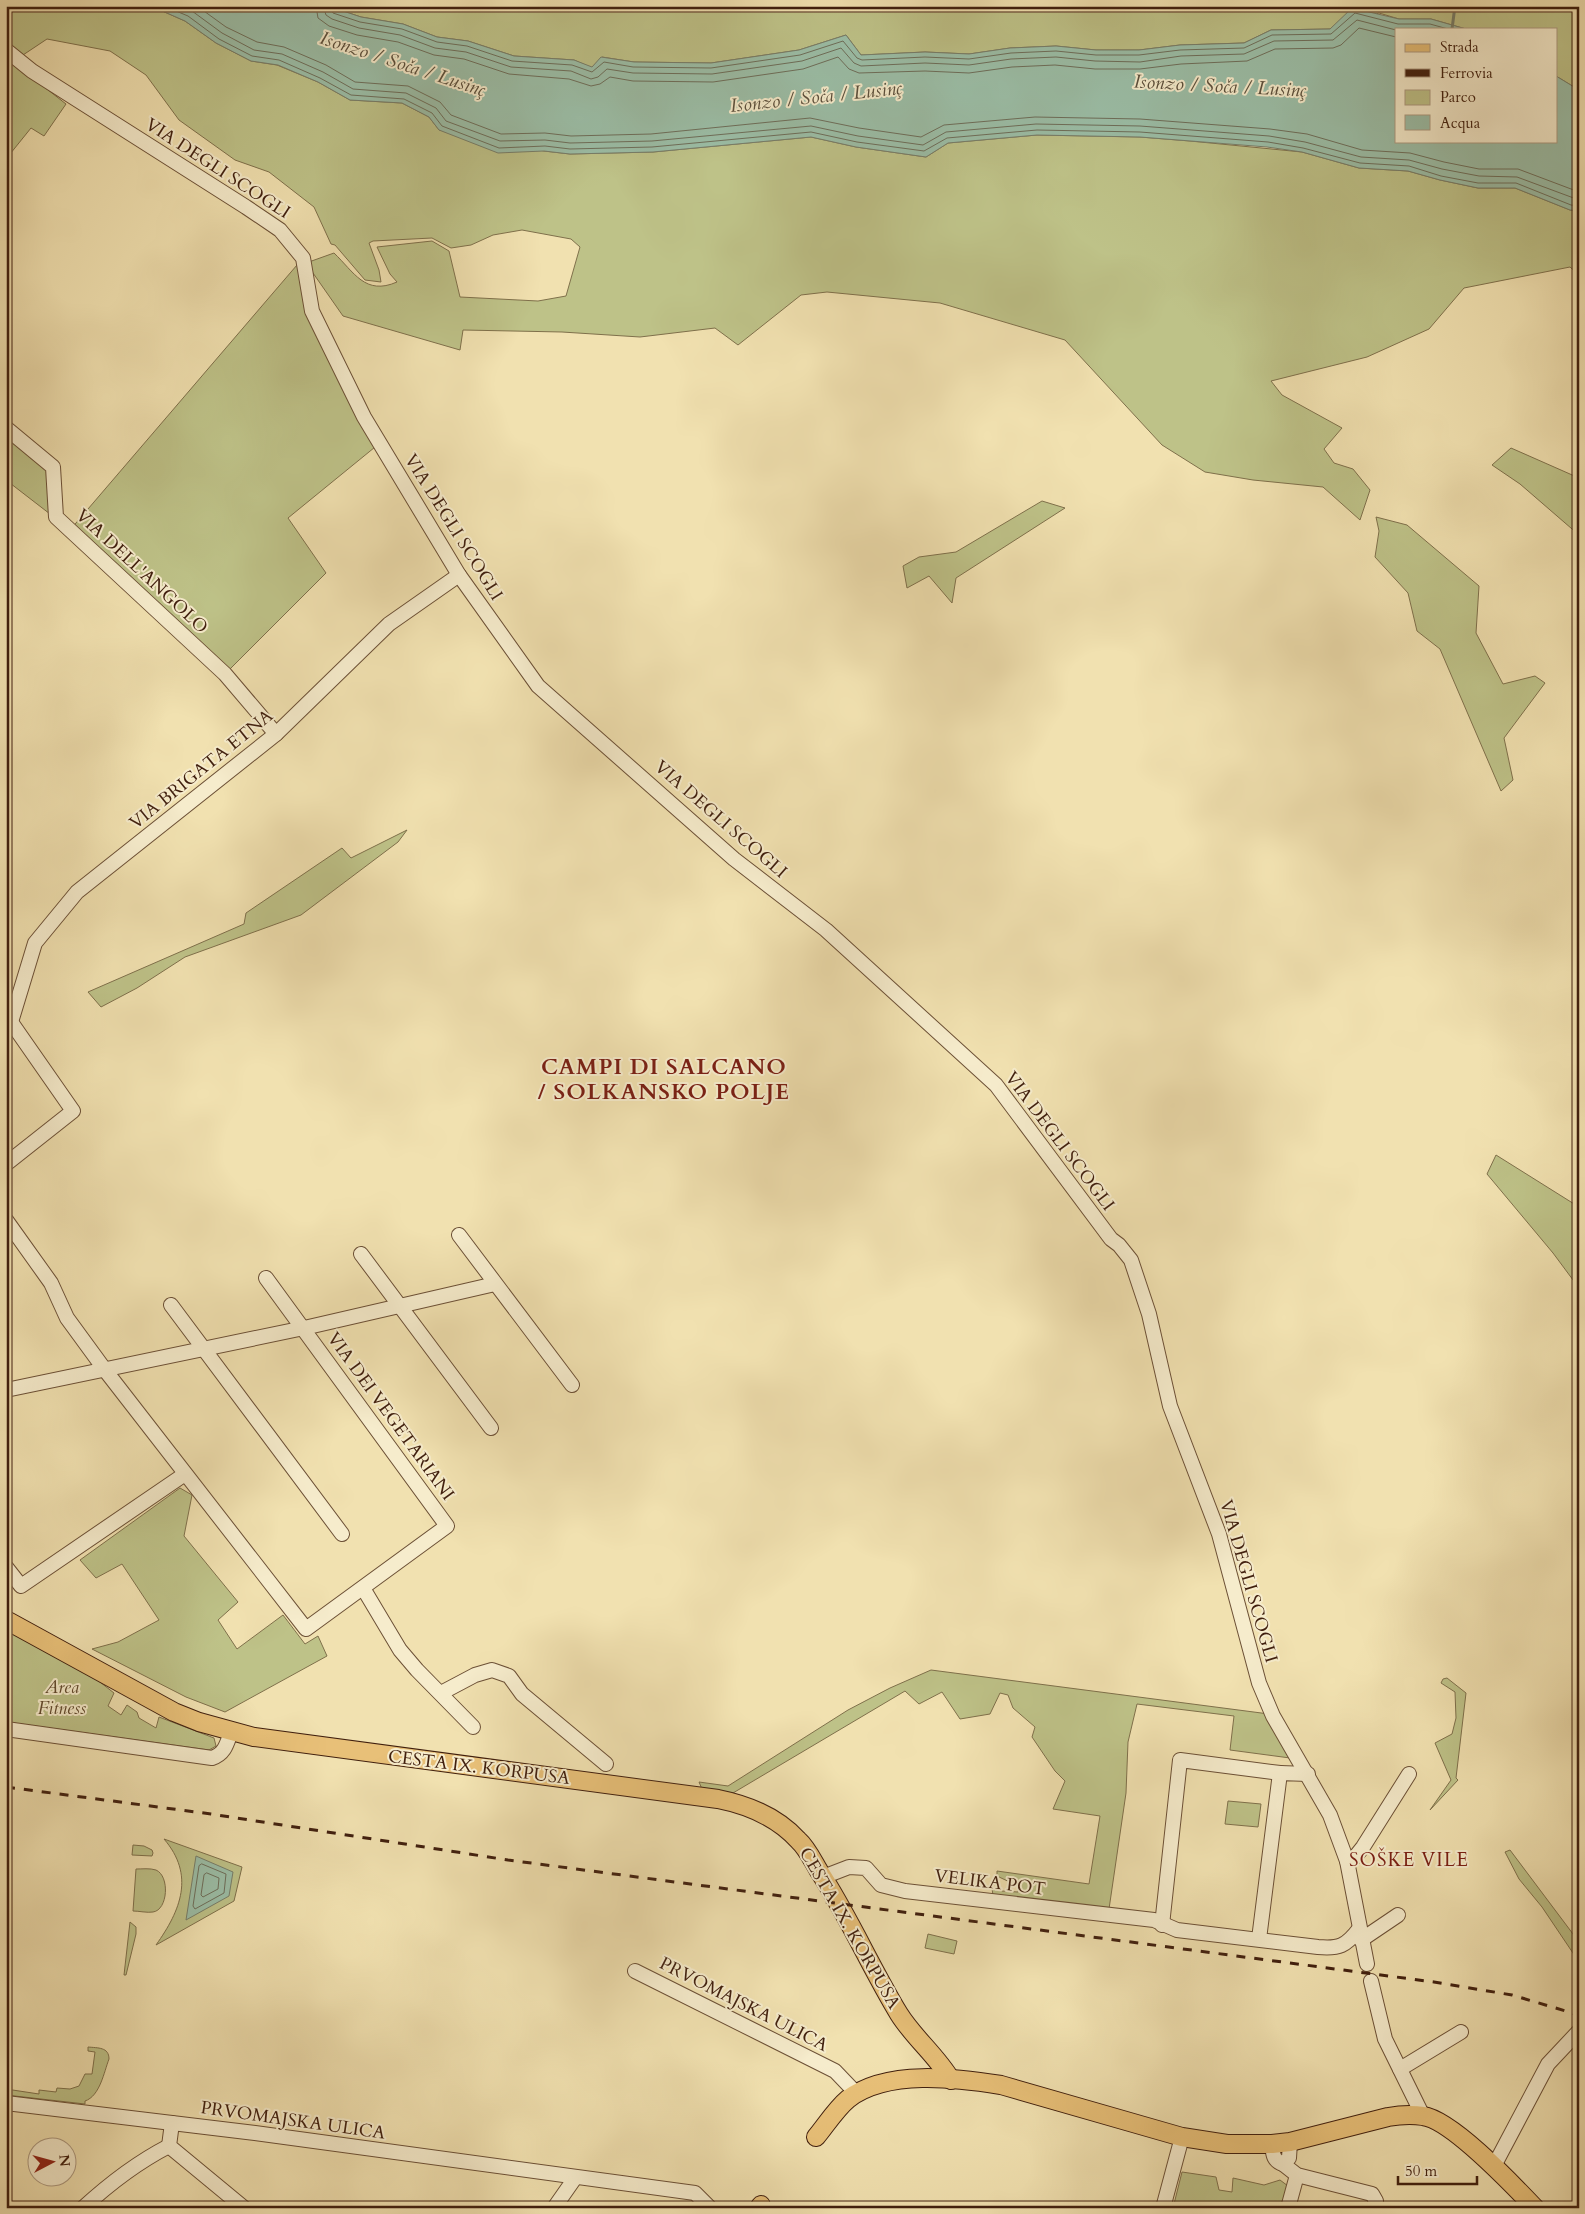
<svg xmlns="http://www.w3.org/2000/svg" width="1585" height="2214" font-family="Cardo,serif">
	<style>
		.green { fill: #bec288; stroke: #7f704b }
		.water { fill: #9bbea7; stroke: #777e6a }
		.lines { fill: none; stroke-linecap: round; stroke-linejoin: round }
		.shore { stroke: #6e6e5a; stroke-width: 1 }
		.stream { stroke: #777e6a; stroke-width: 3 }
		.minor-casing { stroke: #6c5036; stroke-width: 16 }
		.major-casing { stroke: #401f0e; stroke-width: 20 }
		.minor { stroke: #f6eccc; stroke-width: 14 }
		.major { stroke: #e8c078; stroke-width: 18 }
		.rail { stroke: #401f0e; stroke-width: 3; stroke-dasharray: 9 9; stroke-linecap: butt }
		.labels { text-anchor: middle; stroke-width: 4; stroke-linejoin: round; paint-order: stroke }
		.street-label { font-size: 18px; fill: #401f0e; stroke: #f6eccc }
		.park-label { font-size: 18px; font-style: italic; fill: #60482c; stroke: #f6eccc }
		.water-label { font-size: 19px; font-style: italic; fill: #5b4f3c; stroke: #f6eccc }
		.neighbourhood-label { font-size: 19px; letter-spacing: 1px; fill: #7a1f14; stroke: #f6eccc }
		.district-label { font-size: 22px; font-weight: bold; letter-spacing: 1px; fill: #7a1f14; stroke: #f6eccc }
	</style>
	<rect width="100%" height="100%" fill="#f1e1b0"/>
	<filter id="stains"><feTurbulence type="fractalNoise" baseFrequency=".004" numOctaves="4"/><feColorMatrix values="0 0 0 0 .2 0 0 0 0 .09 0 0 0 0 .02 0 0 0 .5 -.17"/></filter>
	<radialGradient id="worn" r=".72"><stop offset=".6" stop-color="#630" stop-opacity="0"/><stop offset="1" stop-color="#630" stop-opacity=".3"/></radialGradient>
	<g class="green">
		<path d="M6,6H151L185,21L216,43L251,61L277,65L318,82L350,100L402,103L429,117L439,130L544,151L570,154L653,152L811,137L856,147L926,157L948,143L1037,135L1140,137L1190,141L1302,152L1359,168L1408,171L1440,180L1478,188H1515L1570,210L1579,211V275L1570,267L1464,288L1429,329L1367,357L1271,381L1282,395L1342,428L1324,449L1334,463L1353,469L1370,490L1360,520L1323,487L1253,480L1205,472L1162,445L1065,340L940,303L827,292L801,295L738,345L715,328L640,337L562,332L463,330L460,350L343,316L306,263L334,253C354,272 365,296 397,282L390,274L377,247L432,241L449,251L460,297L538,301L566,296L580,247L571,239L522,230L493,235L471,245L451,248L432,238L373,241L369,243L379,270L381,282L365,280L335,245L331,244L314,207L269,172L235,160L179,120L146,75L110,51L47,39L20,57L6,45Z"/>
		<polygon points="328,6 1579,6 1579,90 1556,76 1556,29 1466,29 1431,19 1399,19 1379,13 1330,29 1271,30 1244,43 1180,45 1139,50 1096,50 1056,46 1010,48 969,54 925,52 861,55 846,35 799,50 711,63 634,62 602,57 592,68 574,60 514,56 468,41 437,37 403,24 361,17"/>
		<polygon points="6,57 66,104 44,136 31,128 6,159"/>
		<polygon points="303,258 312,311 380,443 288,518 326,573 225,674 70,530"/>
		<polygon points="6,434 49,471 50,514 6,480"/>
		<polygon points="1511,448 1579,478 1579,535 1520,484 1492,465"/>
		<polygon points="1042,501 1065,508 956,578 952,603 929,576 907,588 903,566 919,557 956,552"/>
		<polygon points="1376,517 1407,525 1479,586 1476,633 1503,684 1535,676 1545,683 1504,738 1513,780 1501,791 1440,649 1417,631 1408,593 1375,557 1379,531"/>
		<polygon points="407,830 398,842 301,915 185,957 137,988 101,1007 88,992 244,924 246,913 342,848 351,858"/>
		<polygon points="1496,1155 1579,1207 1579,1288 1553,1253 1487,1174"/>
		<polygon points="180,1488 192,1495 184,1536 238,1602 218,1620 237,1649 283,1615 305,1644 318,1636 327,1656 225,1712 186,1697 92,1649 118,1642 159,1620 122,1564 96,1578 80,1560"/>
		<polygon points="6,1628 82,1668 114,1693 108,1706 121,1715 127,1705 137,1712 139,1718 156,1728 159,1717 214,1738 216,1746 209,1750 6,1722"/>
		<polygon points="931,1670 1269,1714 1290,1758 1230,1750 1234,1716 1137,1704 1128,1742 1126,1793 1109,1909 993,1896 992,1888 999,1888 1002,1891 1018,1892 1018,1886 997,1876 997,1871 1089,1884 1100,1816 1053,1809 1065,1781 1055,1771 1032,1737 1035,1727 1013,1708 1008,1695 1000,1693 990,1714 960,1719 942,1692 919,1704 905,1691 733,1793 702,1789 699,1782 728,1786 848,1710 890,1688"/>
		<polygon points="1447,1678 1466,1693 1456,1778 1458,1780 1430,1810 1451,1780 1435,1743 1452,1734 1456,1718 1455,1692 1441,1683 1443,1679"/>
		<polygon points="1228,1801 1261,1804 1258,1827 1225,1824"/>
		<path d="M164,1839L242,1867L234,1901L156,1945C181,1910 195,1875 164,1839Z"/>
		<polygon points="133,1845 144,1846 152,1850 153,1853 152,1856 132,1855"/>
		<polygon points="1510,1850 1579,1942 1579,1962 1542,1907 1519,1879 1505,1852"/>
		<path d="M136,1869C142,1869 150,1868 156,1870C170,1876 168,1910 153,1912C147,1913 139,1911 133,1911Z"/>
		<polygon points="130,1922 136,1927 136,1934 126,1975 124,1975"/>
		<polygon points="928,1934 957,1941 954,1954 925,1948"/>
		<path d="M88,2047C98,2048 109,2047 109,2059C104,2072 100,2096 85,2101V2104L6,2095V2089L39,2094V2090L56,2092L57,2088L70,2089L79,2086L85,2074H92L95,2052L88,2051Z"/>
		<polygon points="1182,2172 1216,2177 1219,2190 1232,2192 1233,2178 1264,2185 1280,2180 1288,2186 1286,2208 1173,2208"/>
	</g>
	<g class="water">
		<polygon points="151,6 328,6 361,17 403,24 437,37 468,41 514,56 574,60 592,67 601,57 634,62 711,63 799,50 846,35 861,55 925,52 969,54 1010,48 1056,46 1096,50 1139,50 1180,45 1244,43 1271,30 1330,29 1352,8 1399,19 1431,19 1466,29 1396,29 1396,141 1556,141 1556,76 1579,90 1579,211 1570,210 1515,188 1478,188 1440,180 1408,171 1359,168 1302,152 1267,147 1140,137 1037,135 948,143 926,157 856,147 811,137 653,152 570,154 544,151 498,153 439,130 429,117 402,103 350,100 318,82 278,65 251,61 216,43 185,21"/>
		<polygon points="196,1856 233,1872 229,1896 186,1920"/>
	</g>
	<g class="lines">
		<g class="shore">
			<polyline points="164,6 188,16 219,39 252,56 279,60 320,78 351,95 404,99 432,113 442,126 499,148 545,146 570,149 652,147 811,132 857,142 924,151 947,138 1037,130 1140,132 1268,142 1303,148 1360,163 1409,166 1441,176 1478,183 1516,183 1571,205 1579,206"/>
			<polyline points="180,6 192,11 222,33 254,50 282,54 323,72 353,89 406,93 436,108 446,121 500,141 545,140 570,143 652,141 811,126 858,136 923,145 946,132 1036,124 1140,126 1269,136 1305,142 1361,157 1409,160 1442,169 1479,176 1517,177 1579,200"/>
			<polyline points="197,6 226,27 257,42 284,47 326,65 355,82 408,86 440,102 451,115 501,134 545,133 571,136 651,134 810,118 859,128 921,137 944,125 1035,117 1140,119 1270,129 1307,134 1362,150 1410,153 1444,162 1479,169 1518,169 1579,192"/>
			<polyline points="316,6 318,18 329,26 357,35 398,42 434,55 464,59 509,74 569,79 591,86 600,84 610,77 633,81 713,82 803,69 838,57 849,69 859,73 925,71 969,73 1012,67 1055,65 1095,69 1140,69 1181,64 1247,61 1275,49 1333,48 1341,45 1359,28 1396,37"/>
			<polyline points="323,6 326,15 332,19 359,28 400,35 435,48 466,52 511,67 571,71 591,79 598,77 607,69 633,73 712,74 802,61 841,48 854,63 861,66 925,63 969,65 1011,59 1056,57 1095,61 1140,62 1181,56 1244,54 1274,41 1333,40 1357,20 1396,30"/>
			<polyline points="330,6 333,13 360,22 402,29 437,42 467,46 512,61 572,65 592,72 604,62 633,67 711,68 800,55 843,41 857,58 862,60 925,57 969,59 1011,53 1056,51 1096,55 1139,55 1180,50 1244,48 1272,35 1331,34 1355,13 1398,24 1430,24 1448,29"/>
			<polygon points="202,1864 226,1874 224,1893 195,1909 193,1906 199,1866"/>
			<polygon points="207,1873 219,1878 218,1889 203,1897 201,1895 204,1875"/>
		</g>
		<polyline class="stream" points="1452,29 1455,6"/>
		<g class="minor-casing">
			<g id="minor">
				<polyline points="6,50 32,71 246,207 280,230 303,258 312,311 364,417 459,575 538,686 734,859 826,930 996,1085 1111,1239 1119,1245 1131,1260 1149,1314 1170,1406 1219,1534 1259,1683 1273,1716 1330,1815 1347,1861 1367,1964"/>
				<polyline points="6,428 53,467 56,517 225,674 276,734"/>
				<polyline points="6,1024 11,1022 35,943 77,892 276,734 389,624 459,575"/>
				<polyline points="6,1164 73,1111 11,1022"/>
				<polyline points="6,1220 51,1283 67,1318 105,1370 306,1629 447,1526 266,1278"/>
				<polyline points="459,1235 572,1385"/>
				<polyline points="361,1254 491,1428"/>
				<polyline points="171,1305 342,1534"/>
				<polyline points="6,1390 304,1328 495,1284"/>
				<polyline points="6,1567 21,1586 185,1474"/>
				<polyline points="363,1588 400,1650 417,1670 473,1727"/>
				<polyline points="441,1693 475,1675 492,1670 509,1676 522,1694 606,1764"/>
				<path d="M6,1729L212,1758C225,1754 227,1743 231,1732"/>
				<polyline points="1347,1861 1355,1857 1363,1847 1409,1774"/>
				<path d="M823,1877L849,1867L866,1868L881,1885L905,1891L1154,1920L1177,1930L1318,1947C1339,1949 1346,1946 1359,1929"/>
				<polyline points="1162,1925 1180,1760 1280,1773"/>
				<polyline points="1259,1939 1280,1773 1308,1774"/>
				<polyline points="1361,1940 1398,1915"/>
				<polyline points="635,1971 835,2071 857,2094"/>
				<polyline points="1371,1981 1385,2039 1423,2116"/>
				<polyline points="1400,2069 1461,2032"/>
				<polyline points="6,2103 255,2133 695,2193 710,2208"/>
				<polyline points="172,2123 169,2146 244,2208"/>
				<path d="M1272,2144C1273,2154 1273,2161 1283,2164L1289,2158L1290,2142"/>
				<polyline points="1283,2164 1297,2175 1372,2194 1376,2201 1376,2208"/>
				<polyline points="1494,2166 1548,2064 1579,2031"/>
				<path d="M83,2208C109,2184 138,2162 169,2146"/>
				<polyline points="554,2208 575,2178"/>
				<polyline points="1163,2208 1182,2137"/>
				<polyline points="1288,2208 1297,2175"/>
			</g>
		</g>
		<g class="major-casing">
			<g id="major">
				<path d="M6,1620L174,1712L199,1722L254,1737L718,1799C748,1805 777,1817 798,1840C807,1848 813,1861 819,1871C849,1917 871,1968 899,2014C914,2038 937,2056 951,2080"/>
				<path d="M816,2137C826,2125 836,2109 848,2099C887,2069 956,2078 1001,2085L1182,2137L1227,2144H1272L1290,2142L1388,2117C1399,2115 1411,2114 1423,2116C1452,2120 1513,2185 1535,2208"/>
				<polyline points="759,2208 761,2205"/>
			</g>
		</g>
		<use href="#minor" class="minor"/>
		<use href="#major" class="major"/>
		<polyline class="rail" points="6,1787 211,1814 508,1860 1434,1982 1512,1995 1579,2015"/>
	</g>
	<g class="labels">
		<g class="street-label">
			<text transform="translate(218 168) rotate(33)" y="6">VIA DEGLI SCOGLI</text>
			<text transform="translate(454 527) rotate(58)" y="6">VIA DEGLI SCOGLI</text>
			<text transform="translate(142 571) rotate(43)" y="6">VIA DELL'ANGOLO</text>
			<text transform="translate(201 769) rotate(-39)" y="6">VIA BRIGATA ETNA</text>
			<text transform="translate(721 819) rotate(41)" y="6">VIA DEGLI SCOGLI</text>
			<text transform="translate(1060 1141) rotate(53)" y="6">VIA DEGLI SCOGLI</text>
			<text transform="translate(391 1416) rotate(54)" y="6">VIA DEI VEGETARIANI</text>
			<text transform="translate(1249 1581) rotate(74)" y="6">VIA DEGLI SCOGLI</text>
			<text transform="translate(479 1767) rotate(7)" y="6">CESTA IX. KORPUSA</text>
			<text transform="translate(990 1882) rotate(7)" y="6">VELIKA POT</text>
			<text transform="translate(850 1928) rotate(60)" y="6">CESTA IX. KORPUSA</text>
			<text transform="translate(744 2004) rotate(27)" y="6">PRVOMAJSKA ULICA</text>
			<text transform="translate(293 2120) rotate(8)" y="6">PRVOMAJSKA ULICA</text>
		</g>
		<g class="park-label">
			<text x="62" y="1693">Area<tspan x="62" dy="21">Fitness</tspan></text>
		</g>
		<g class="water-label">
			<text transform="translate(403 63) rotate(18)" y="7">Isonzo / Soča / Lusinç</text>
			<text transform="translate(1220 85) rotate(3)" y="7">Isonzo / Soča / Lusinç</text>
			<text transform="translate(816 96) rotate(-6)" y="7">Isonzo / Soča / Lusinç</text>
		</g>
		<g class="neighbourhood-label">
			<text x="1409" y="1866">SOŠKE VILE</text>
		</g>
		<g class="district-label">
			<text x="664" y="1074">CAMPI DI SALCANO<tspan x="664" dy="25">/ SOLKANSKO POLJE</tspan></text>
		</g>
	</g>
	<rect width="1585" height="2214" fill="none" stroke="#f1e1b0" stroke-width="25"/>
	<rect x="8" y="8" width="1570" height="2199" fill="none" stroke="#401f0e" stroke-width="2.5"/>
	<rect x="12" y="12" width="1560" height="2189" fill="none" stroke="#401f0e"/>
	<rect x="1395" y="28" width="162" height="115" fill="#f6eccc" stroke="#ad9a80"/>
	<rect x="1405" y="44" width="25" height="8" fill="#e8c078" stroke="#ad9a80"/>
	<text x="1440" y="52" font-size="15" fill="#401f0e">Strada</text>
	<rect x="1405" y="69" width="25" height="8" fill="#401f0e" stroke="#ad9a80"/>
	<text x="1440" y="78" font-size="15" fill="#401f0e">Ferrovia</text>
	<rect x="1405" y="90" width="25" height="15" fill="#bec288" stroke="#ad9a80"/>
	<text x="1440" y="102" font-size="15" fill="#401f0e">Parco</text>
	<rect x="1405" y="115" width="25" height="15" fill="#9bbea7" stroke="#ad9a80"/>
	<text x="1440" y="128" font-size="15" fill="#401f0e">Acqua</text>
	<g transform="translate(52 2162) rotate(84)"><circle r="24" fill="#f6eccc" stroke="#ad9a80"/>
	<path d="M0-4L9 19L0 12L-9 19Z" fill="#8f2418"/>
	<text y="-8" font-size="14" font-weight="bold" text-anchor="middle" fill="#401f0e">N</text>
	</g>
	<path d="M1398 2176v8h79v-8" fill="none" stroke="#401f0e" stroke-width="2.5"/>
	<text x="1405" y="2176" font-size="15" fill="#401f0e" stroke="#f6eccc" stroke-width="4" paint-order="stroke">50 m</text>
	<rect width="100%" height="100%" filter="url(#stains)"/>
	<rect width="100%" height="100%" fill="url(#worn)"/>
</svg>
